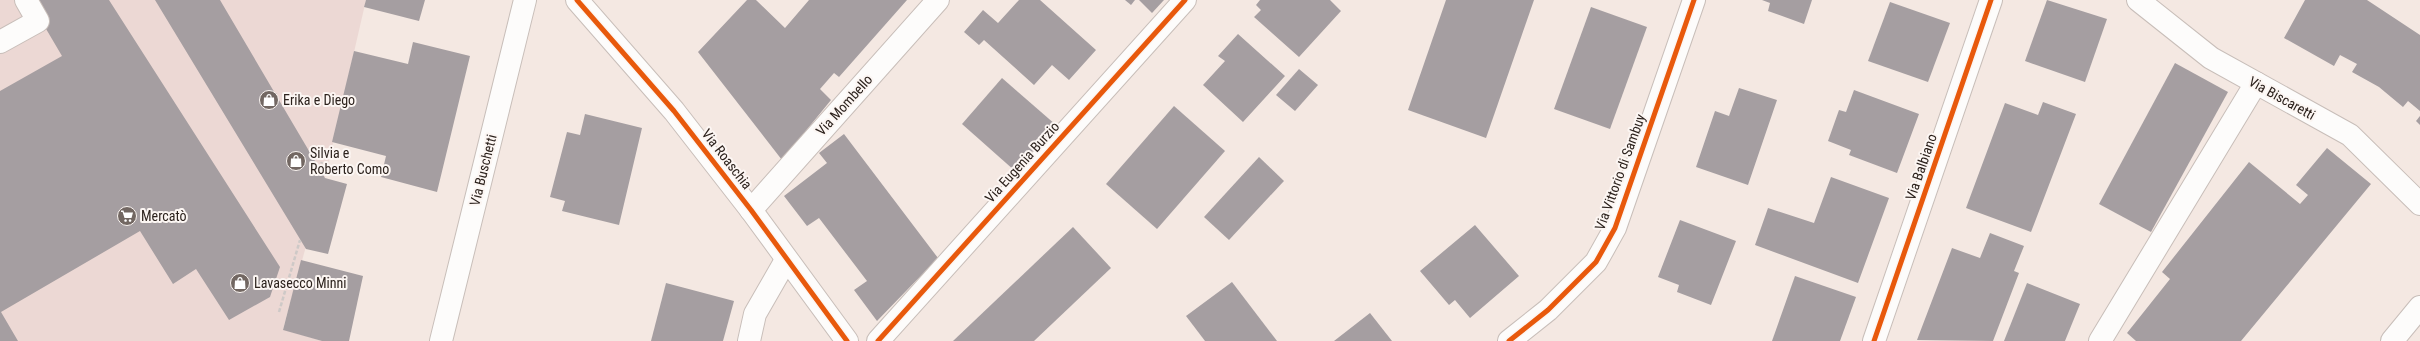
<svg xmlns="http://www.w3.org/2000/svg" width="2420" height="341" font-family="'Roboto Condensed',sans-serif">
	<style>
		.commercial { fill: #ecd8d4 }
		.building { fill: #a59ea1 }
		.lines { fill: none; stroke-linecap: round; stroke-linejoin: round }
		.minor-casing { stroke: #c8beb9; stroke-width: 24 }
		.path { stroke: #cec9c7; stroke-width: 2.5; stroke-dasharray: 4 2; stroke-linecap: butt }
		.minor { stroke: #fdfcfb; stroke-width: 22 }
		.cycleway-casing { stroke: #fcf6f3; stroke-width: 8 }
		.cycleway { stroke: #e8590c; stroke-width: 5 }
		.labels { text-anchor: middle; stroke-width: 4; stroke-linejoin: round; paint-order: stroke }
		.street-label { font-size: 14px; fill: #2c221d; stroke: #fcf6f3 }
		.poi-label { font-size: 14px; fill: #2c221d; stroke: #fcf6f3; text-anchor: start }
	</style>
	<rect width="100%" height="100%" fill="#f4e8e2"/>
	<polygon class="commercial" points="0,0 366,0 325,178 283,329 322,341 0,341"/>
	<g class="building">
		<polygon points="29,0 109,0 280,267 270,297 229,320 196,269 173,284 140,231 1,312 18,341 0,341 0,91 62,56"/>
		<polygon points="155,0 220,0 325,178 347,184 328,254 306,249"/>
		<polygon points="366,0 425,0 419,21 364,7"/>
		<polygon points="747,0 756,0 785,28 809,0 907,0 839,77 834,73 820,89 831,100 782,160 698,52"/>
		<polygon points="1019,0 1040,0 1096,50 1069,80 1052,65 1034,85 984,40 979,45 964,32 983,10 998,23"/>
		<polygon points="1125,0 1135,0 1131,5"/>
		<polygon points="1139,0 1164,0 1152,13"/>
		<polygon points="1260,0 1330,0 1341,11 1299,57 1254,17 1261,10 1256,5"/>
		<polygon points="1446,0 1534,0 1486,138 1408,110"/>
		<polygon points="1762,0 1812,0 1804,24 1768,11 1770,3"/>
		<polygon points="2047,0 2107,19 2085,82 2025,61"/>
		<polygon points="2305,0 2367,0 2420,35 2420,111 2408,101 2403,107 2379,87 2352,72 2357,64 2340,55 2334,66 2284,38"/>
		<polygon points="1890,2 1950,23 1928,82 1868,61"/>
		<polygon points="1591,7 1647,27 1610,129 1554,109"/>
		<polygon points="1238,34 1285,76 1243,122 1203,85 1225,61 1218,56"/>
		<polygon points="413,42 470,56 437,192 381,177 386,156 332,142 354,51 408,64"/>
		<polygon points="2175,63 2228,92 2151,232 2099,204"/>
		<polygon points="1299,69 1318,85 1295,111 1276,95"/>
		<polygon points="1002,78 1056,125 1015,171 962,124"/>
		<polygon points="1739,88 1777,100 1748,185 1696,167 1715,111 1729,116"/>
		<polygon points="1854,90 1919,114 1897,173 1849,155 1851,150 1828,141 1839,110 1846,112"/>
		<polygon points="2043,102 2076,114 2031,232 1966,208 2005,103 2038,115"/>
		<polygon points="1174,106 1225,151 1157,229 1106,184"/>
		<polygon points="585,114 642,128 619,225 562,211 565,201 550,197 567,132 580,135"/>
		<polygon points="2420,116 2420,125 2416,121"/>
		<polygon points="844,134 938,258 877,321 854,290 867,281 819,218 807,226 784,196 827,163 819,153"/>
		<polygon points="2327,148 2371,184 2241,341 2136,341 2127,333 2170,279 2162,272 2249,162 2300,204 2308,195 2296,185"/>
		<polygon points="1259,157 1284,181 1229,240 1204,217"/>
		<polygon points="1831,177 1889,198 1858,283 1755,245 1768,208 1814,223"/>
		<polygon points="1680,220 1736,241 1711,305 1677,292 1679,285 1658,277"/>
		<polygon points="1475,225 1519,276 1470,318 1455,300 1449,305 1420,271"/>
		<polygon points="1073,227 1111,268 1034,341 953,341"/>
		<polygon points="1990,233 2024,246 2014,271 2019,273 1993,341 1917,340 1952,248 1980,258"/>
		<polygon points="301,260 363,276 349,341 322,341 283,330"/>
		<polygon points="1795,276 1856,297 1840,341 1772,341"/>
		<polygon points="1232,282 1277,341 1205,341 1186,316"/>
		<polygon points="666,283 734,301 723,341 651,341"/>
		<polygon points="2027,283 2080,304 2065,341 2004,341"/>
		<polygon points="1370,313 1392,341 1334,341"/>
	</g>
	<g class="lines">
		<g class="minor-casing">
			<g id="minor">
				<polyline points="577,0 674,111 751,210 847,341"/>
				<polyline points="2138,0 2211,58 2350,135 2420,204"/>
				<polyline points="0,42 38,21 26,0"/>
				<polyline points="751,210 938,0"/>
				<polyline points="441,341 525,0"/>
				<polyline points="749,341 755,314 786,260"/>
				<polyline points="878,341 1185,0"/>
				<polyline points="1509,341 1548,310 1596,262 1615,228 1694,0"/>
				<polyline points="1874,341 1991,0"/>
				<polyline points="2100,341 2256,83"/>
				<polyline points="2392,341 2420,307"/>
			</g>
		</g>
		<g class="path">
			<polyline points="319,169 322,162"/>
			<polyline points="279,312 300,240"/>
		</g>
		<use href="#minor" class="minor"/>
		<g class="cycleway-casing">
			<g id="cycleway">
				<polyline points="577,0 674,111 751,210 847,341"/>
				<polyline points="878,341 1185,0"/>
				<polyline points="1509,341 1548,310 1596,262 1615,228 1694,0"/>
				<polyline points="1874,341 1991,0"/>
			</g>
		</g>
		<use href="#cycleway" class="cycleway"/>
	</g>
	<defs>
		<g id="shop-disc" transform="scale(1)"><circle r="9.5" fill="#726762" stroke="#fcf6f3"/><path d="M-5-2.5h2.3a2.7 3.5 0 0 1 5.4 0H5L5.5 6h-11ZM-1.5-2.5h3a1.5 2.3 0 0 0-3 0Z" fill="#fff"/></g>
		<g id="supermarket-disc" transform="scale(1)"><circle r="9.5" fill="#726762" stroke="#fcf6f3"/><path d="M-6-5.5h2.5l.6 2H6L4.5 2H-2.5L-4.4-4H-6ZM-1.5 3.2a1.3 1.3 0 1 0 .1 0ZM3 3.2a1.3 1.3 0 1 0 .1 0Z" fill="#fff"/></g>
	</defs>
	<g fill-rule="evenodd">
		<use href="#shop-disc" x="269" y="100"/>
		<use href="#shop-disc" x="296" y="161"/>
		<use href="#supermarket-disc" x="127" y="216"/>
		<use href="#shop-disc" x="240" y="283"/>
	</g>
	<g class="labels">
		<g class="street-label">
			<text transform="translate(2282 98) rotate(29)" y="5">Via Biscaretti</text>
			<text transform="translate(844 105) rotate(-48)" y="5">Via Mombello</text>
			<text transform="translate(727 159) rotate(52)" y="5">Via Roaschia</text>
			<text transform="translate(1022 162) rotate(-48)" y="5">Via Eugenia Burzio</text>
			<text transform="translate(1921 167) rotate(-71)" y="5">Via Balbiano</text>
			<text transform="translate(483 170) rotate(-76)" y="5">Via Buschetti</text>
			<text transform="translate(1620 172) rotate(-70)" y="5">Via Vittorio di Sambuy</text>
		</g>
		<g class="poi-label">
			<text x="283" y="105">Erika e Diego</text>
			<text x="310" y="158">Silvia e<tspan x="310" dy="16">Roberto Como</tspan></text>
			<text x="141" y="221">Mercatò</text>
			<text x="254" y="288">Lavasecco Minni</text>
		</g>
	</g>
</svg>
